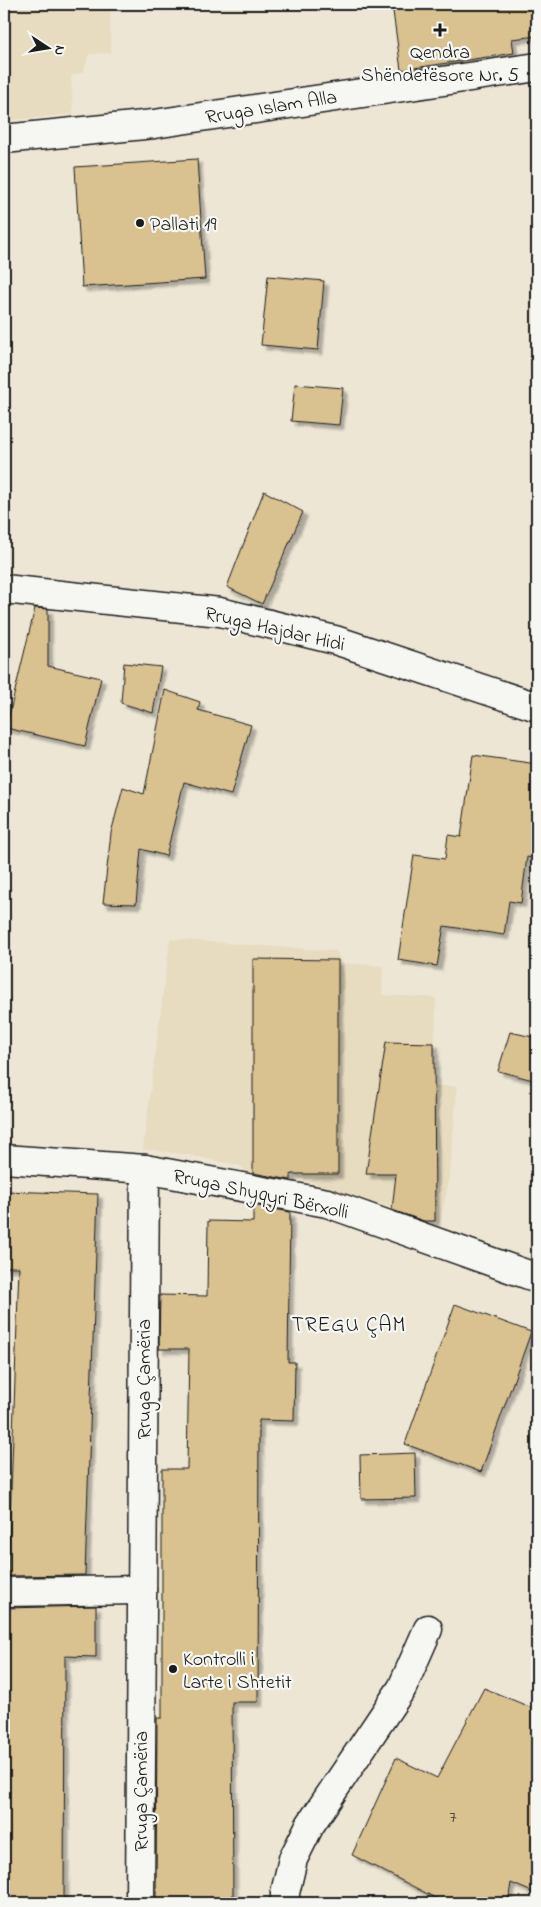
<svg xmlns="http://www.w3.org/2000/svg" width="541" height="1907" font-family="'Indie Flower',sans-serif">
	<style>
		.built { fill: #e7dbc0 }
		.building { fill: #d9c190; stroke: #1c1c1c; filter: url(#shadow) }
		.lines { fill: none; stroke-linecap: round; stroke-linejoin: round }
		.minor-casing { stroke: #1c1c1c; stroke-width: 31 }
		.minor { stroke: #f6f6f2; stroke-width: 28 }
		.poi-dot { fill: #1c1c1c; stroke: #f6f6f2; stroke-width: 2 }
		.labels { text-anchor: middle; stroke-width: 4.5; stroke-linejoin: round; paint-order: stroke }
		.number-label { font-size: 18px; fill: #4b4539 }
		.poi-label { font-size: 20px; fill: #1c1c1c; stroke: #f6f6f2; text-anchor: start }
		.street-label { font-size: 20px; fill: #1c1c1c; stroke: #f6f6f2 }
		.neighbourhood-label { font-size: 21px; letter-spacing: 1px; fill: #1c1c1c; stroke: #f6f6f2 }
	</style>
	<defs>
		<filter id="shadow"><feDropShadow dx="4.5" dy="4.5" stdDeviation="1" flood-color="#0004"/></filter>
	</defs>
	<rect width="100%" height="100%" fill="#ede6d5"/>
	<filter id="ink" filterUnits="userSpaceOnUse"><feTurbulence type="fractalNoise" baseFrequency=".02" numOctaves="2"/><feDisplacementMap in="SourceGraphic" scale="10" xChannelSelector="R" yChannelSelector="G"/><feConvolveMatrix kernelMatrix="1 2 1 2 8 2 1 2 1" color-interpolation-filters="sRGB"/></filter>
	<g filter="url(#ink)">
		<g class="built">
			<polygon points="4,4 110,4 111,53 89,54 83,72 71,76 73,114 4,121"/>
			<polygon points="170,939 336,951 342,963 383,966 382,995 436,998 434,1086 457,1086 450,1175 440,1223 424,1220 421,1229 391,1222 392,1208 286,1174 249,1176 241,1166 184,1154 143,1149"/>
		</g>
		<g class="building">
			<polygon points="392,4 537,4 537,36 512,39 514,53 401,70"/>
			<polygon points="197,159 205,279 82,287 75,167"/>
			<polygon points="268,276 324,281 318,350 261,345"/>
			<polygon points="295,384 343,388 339,425 291,421"/>
			<polygon points="264,491 303,512 262,604 227,587"/>
			<polygon points="35,608 48,609 48,666 101,678 85,746 6,728"/>
			<polygon points="124,663 161,667 153,713 121,703"/>
			<polygon points="165,690 200,702 198,710 251,725 231,795 184,782 166,856 141,849 136,904 103,903 111,833 123,787 144,794"/>
			<polygon points="473,755 537,764 537,859 527,857 521,903 509,901 504,935 444,926 437,966 398,960 414,855 445,859 448,835 461,837"/>
			<polygon points="253,959 338,960 338,1174 291,1174 291,1180 253,1173"/>
			<polygon points="510,1032 537,1038 537,1081 498,1071"/>
			<polygon points="386,1042 434,1043 435,1221 424,1221 392,1210 396,1174 366,1174"/>
			<polygon points="4,1191 98,1194 85,1575 8,1576 19,1267 4,1267"/>
			<polygon points="253,1205 290,1212 288,1362 295,1362 294,1421 259,1420 258,1702 232,1702 233,1903 156,1903 157,1718 162,1718 162,1469 187,1469 189,1349 159,1349 160,1295 207,1296 208,1221 253,1222"/>
			<polygon points="455,1304 531,1332 481,1472 405,1444"/>
			<polygon points="415,1453 416,1498 361,1499 360,1455"/>
			<polygon points="96,1606 96,1657 65,1656 64,1903 4,1903 4,1608"/>
			<polygon points="484,1688 537,1710 537,1894 511,1883 508,1903 445,1903 352,1855 396,1758 437,1778"/>
		</g>
		<g class="lines">
			<g class="minor-casing">
				<g id="minor">
					<polyline points="4,139 154,124 537,67"/>
					<polyline points="4,589 220,612 335,640 537,707"/>
					<polyline points="4,1159 145,1169 327,1203 537,1278"/>
					<polyline points="4,1592 142,1590"/>
					<polyline points="140,1903 145,1169"/>
					<polyline points="285,1903 285,1893 293,1859 310,1825 402,1688 428,1629"/>
				</g>
			</g>
			<use href="#minor" class="minor"/>
		</g>
	</g>
	<g class="poi-dot">
		<path d="M437.5 22.5h5v5h5v5h-5v5h-5v-5h-5v-5h5z"/>
		<circle cx="140" cy="223" r="5"/>
		<circle cx="173" cy="1669" r="5"/>
	</g>
	<g class="labels">
		<g class="number-label">
			<text x="453" y="1822">7</text>
		</g>
		<g class="poi-label">
			<text x="440" y="58" text-anchor="middle">Qendra<tspan x="440" dy="23">Shëndetësore Nr. 5</tspan></text>
			<text x="150" y="230">Pallati 19</text>
			<text x="183" y="1665">Kontrolli i<tspan x="183" dy="23">Larte i Shtetit</tspan></text>
		</g>
		<g class="street-label">
			<text transform="translate(271 106) rotate(-9)" y="7">Rruga Islam Alla</text>
			<text transform="translate(275 628) rotate(13)" y="7">Rruga Hajdar Hidi</text>
			<text transform="translate(261 1193) rotate(12)" y="7">Rruga Shyqyri Bërxolli</text>
			<text transform="translate(143 1379) rotate(-90)" y="7">Rruga Çamëria</text>
			<text transform="translate(140 1791) rotate(-90)" y="7">Rruga Çamëria</text>
		</g>
		<g class="neighbourhood-label">
			<text x="349" y="1331">TREGU ÇAM</text>
		</g>
	</g>
	<rect width="541" height="1907" fill="none" stroke="#f6f6f2" stroke-width="20"/>
	<rect x="10" y="10" width="521" height="1887" fill="none" stroke="#1c1c1c" stroke-width="2" filter="url(#ink)"/>
	<g transform="translate(48 48) rotate(102)" stroke="#f6f6f2" stroke-width="4" paint-order="stroke">
	<path d="M0-4L9 19L0 12L-9 19Z" fill="#1c1c1c"/>
	<text y="-8" font-size="14" font-weight="bold" text-anchor="middle" fill="#1c1c1c">N</text>
	</g>
</svg>
